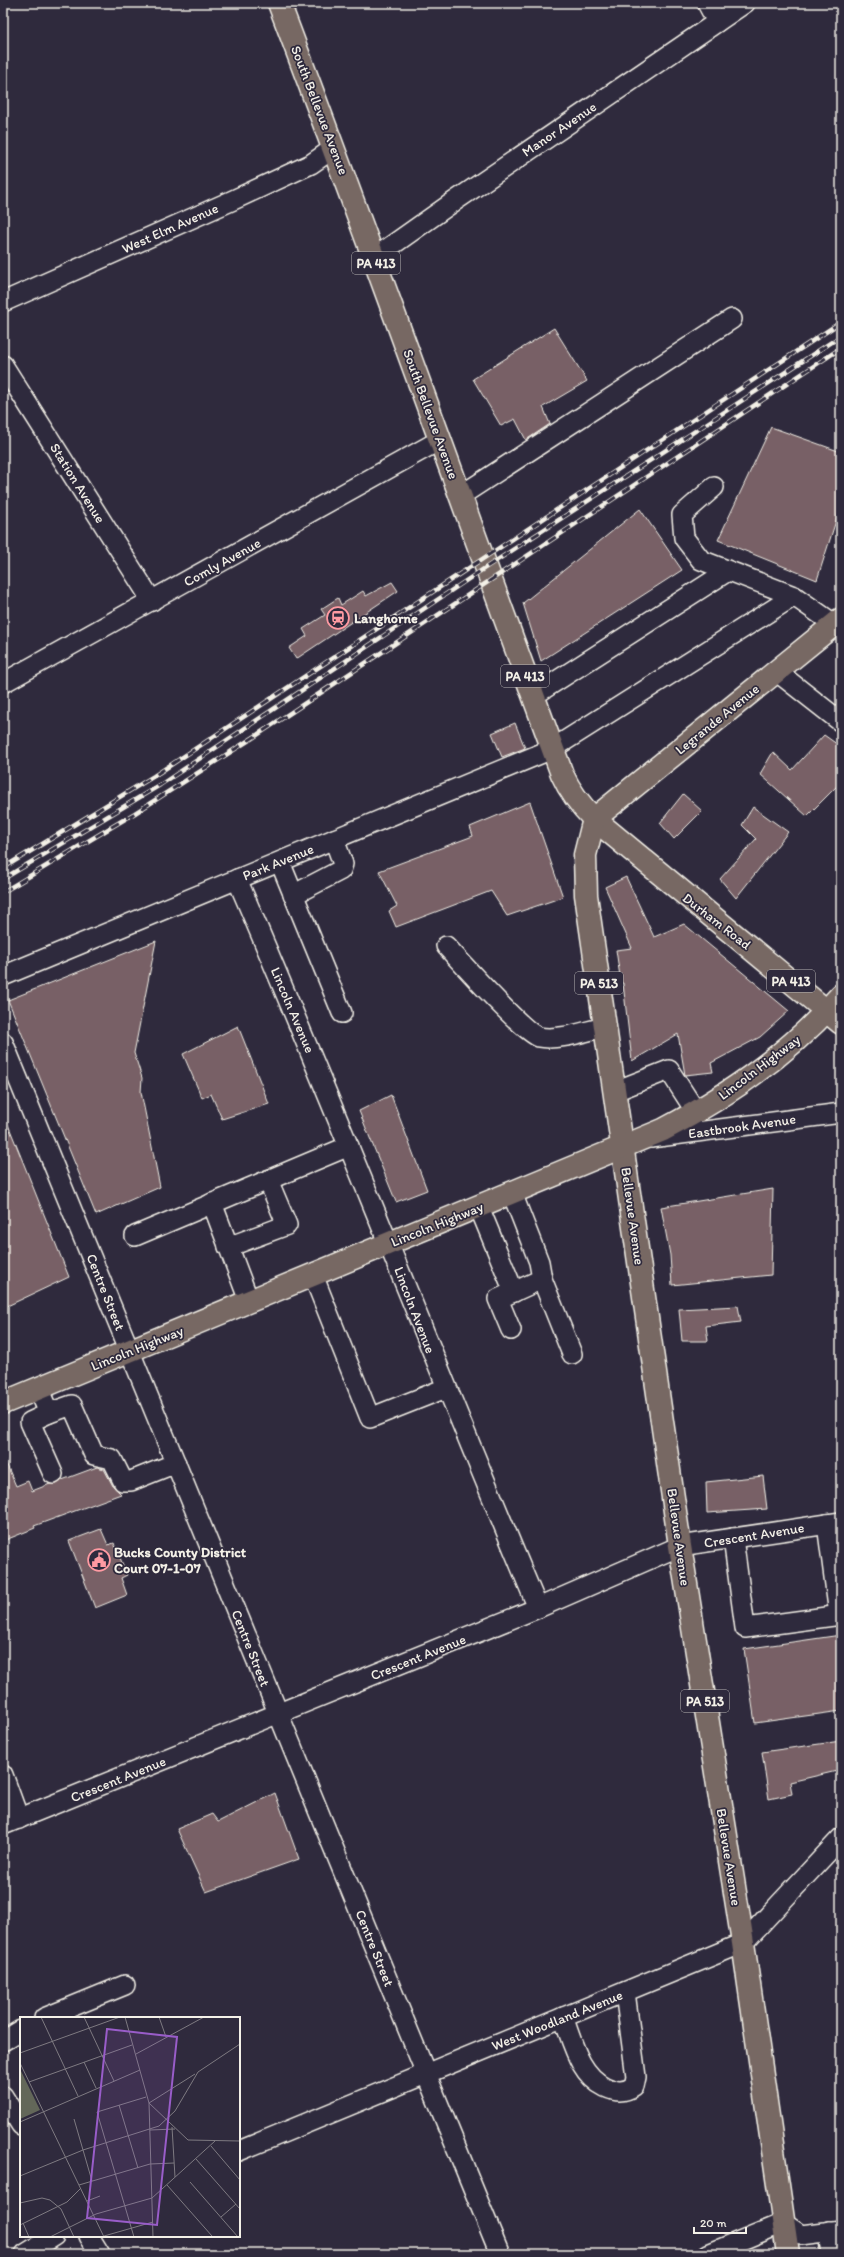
<svg xmlns="http://www.w3.org/2000/svg" width="844" height="2257" font-family="Itim,sans-serif">
	<style>
		.building { fill: #786166; stroke: #f4f1e8 }
		.lines { fill: none; stroke-linecap: round; stroke-linejoin: round }
		.minor-casing { stroke: #f4f1e8; stroke-width: 22 }
		.major-casing { stroke: #f4f1e8; stroke-width: 25 }
		.minor { stroke: #2f2a3d; stroke-width: 19 }
		.major { stroke: #776864; stroke-width: 22 }
		.rail-casing { stroke: #f4f1e8; stroke-width: 4.5 }
		.rail { stroke: #2f2a3d; stroke-width: 3; stroke-dasharray: 9; stroke-linecap: butt }
		.labels { text-anchor: middle; stroke-width: 3.5; stroke-linejoin: round; paint-order: stroke }
		.shield { fill: #2f2a3d; stroke: #b9b5b5; stroke-width: 1 }
		.shield-label { font-size: 13px; font-weight: bold; fill: #f4f1e8 }
		.street-label { font-size: 14px; fill: #f4f1e8; stroke: #2f2a3d }
		.poi-label { font-size: 14px; font-weight: bold; fill: #f4f1e8; stroke: #2f2a3d; text-anchor: start }
		.inset-road { fill: none; stroke: #7e7a81; stroke-width: 1 }
		.view { fill: #995dc9; fill-opacity: 0.15; stroke: #995dc9; stroke-width: 2 }
		.inset-edge { fill: none; stroke: #f4f1e8; stroke-width: 2 }
	</style>
	<rect width="100%" height="100%" fill="#2f2a3d"/>
	<filter id="ink" filterUnits="userSpaceOnUse"><feTurbulence type="fractalNoise" baseFrequency=".025" numOctaves="2"/><feDisplacementMap in="SourceGraphic" scale="8" xChannelSelector="R" yChannelSelector="G"/><feConvolveMatrix kernelMatrix="1 2 1 2 8 2 1 2 1" color-interpolation-filters="sRGB"/></filter>
	<g filter="url(#ink)">
		<g class="building">
			<polygon points="554,328 587,381 543,407 550,424 526,440 515,419 501,426 473,379"/>
			<polygon points="771,427 841,452 841,505 817,580 718,540"/>
			<polygon points="640,509 682,570 541,661 523,603"/>
			<polygon points="392,582 398,591 296,659 289,648 307,636 303,629 325,615 321,609 338,598 341,605 363,591 366,596"/>
			<polygon points="515,723 525,748 502,757 492,733"/>
			<polygon points="824,735 841,747 841,782 807,816 760,774 773,752 792,770"/>
			<polygon points="683,794 702,811 674,839 660,823"/>
			<polygon points="530,802 563,897 507,916 491,891 396,927 389,911 397,906 379,871 473,836 470,827"/>
			<polygon points="753,807 788,832 736,898 720,879 756,839 742,825"/>
			<polygon points="626,877 654,937 684,924 789,1011 760,1037 711,1063 713,1072 685,1075 678,1034 632,1061 623,983 621,983 616,950 632,948 605,887"/>
			<polygon points="156,941 134,1053 142,1078 141,1092 160,1187 96,1215 8,1000"/>
			<polygon points="238,1026 269,1104 222,1119 211,1094 202,1098 183,1054"/>
			<polygon points="391,1095 427,1190 396,1202 359,1111"/>
			<polygon points="3,1112 69,1277 3,1308"/>
			<polygon points="773,1189 771,1275 672,1285 670,1255 661,1207"/>
			<polygon points="738,1306 741,1322 706,1326 708,1341 682,1341 679,1309"/>
			<polygon points="3,1456 16,1486 28,1481 32,1491 50,1484 57,1484 62,1480 97,1467 104,1469 113,1486 121,1494 34,1526 35,1528 3,1541"/>
			<polygon points="763,1476 767,1509 707,1513 706,1482"/>
			<polygon points="101,1529 108,1545 114,1543 127,1575 121,1578 127,1595 95,1608 69,1541"/>
			<polygon points="841,1635 841,1711 755,1723 744,1649"/>
			<polygon points="841,1741 841,1770 790,1782 792,1794 769,1799 762,1752"/>
			<polygon points="275,1793 299,1859 206,1892 177,1829 212,1814 218,1822"/>
		</g>
		<g class="lines">
			<g class="minor-casing">
				<g id="minor">
					<polyline points="707,3 717,22"/>
					<polyline points="374,258 449,205 745,3"/>
					<polyline points="3,302 231,201 311,164 334,148"/>
					<polyline points="3,365 152,601"/>
					<polyline points="714,487 682,515 684,538 701,560 794,596 834,624"/>
					<polyline points="460,496 732,319"/>
					<polyline points="776,671 841,722"/>
					<polyline points="3,683 440,440"/>
					<polyline points="533,696 728,571"/>
					<polyline points="280,862 342,1013"/>
					<path d="M237,879C341,1120 436,1366 538,1608"/>
					<polyline points="293,895 341,870 343,864 334,839"/>
					<path d="M446,946C461,962 524,1033 539,1037C559,1041 585,1031 605,1027"/>
					<polyline points="3,976 552,749 794,596"/>
					<polyline points="3,1042 500,2254"/>
					<polyline points="615,1091 669,1070 696,1112"/>
					<polyline points="651,1138 841,1113"/>
					<polyline points="512,1193 539,1262 542,1279 572,1354"/>
					<polyline points="212,1203 249,1301"/>
					<polyline points="479,1207 514,1292"/>
					<polyline points="135,1236 349,1146"/>
					<polyline points="228,1247 287,1225 268,1180"/>
					<polyline points="313,1275 370,1418 446,1388"/>
					<polyline points="511,1330 498,1299 542,1279"/>
					<polyline points="38,1388 49,1413 72,1405 94,1455 112,1459 123,1481 131,1481 176,1463"/>
					<polyline points="49,1413 30,1422 53,1474"/>
					<polyline points="827,1524 839,1615"/>
					<polyline points="733,1538 745,1628 841,1615"/>
					<polyline points="3,1775 19,1819"/>
					<polyline points="3,1825 538,1608 680,1546 841,1522"/>
					<path d="M563,2017C573,2043 579,2074 605,2087C616,2092 624,2093 634,2086L636,2077L625,1992"/>
					<polyline points="44,2018 125,1985"/>
					<polyline points="3,2041 21,2030"/>
					<polyline points="3,2096 21,2125"/>
					<polyline points="239,2151 743,1943 841,1838"/>
					<polyline points="829,2231 832,2254"/>
					<polyline points="89,2236 100,2254"/>
					<polyline points="25,2254 54,2236"/>
					<polyline points="708,2254 783,2223 801,2235 841,2230"/>
				</g>
			</g>
			<g class="major-casing">
				<g id="major">
					<path d="M279,3C376,259 467,517 562,774C570,792 580,805 594,819L841,1023"/>
					<polyline points="594,819 585,855 586,895 680,1546 743,1943 788,2254"/>
					<polyline points="594,819 841,619"/>
					<path d="M3,1403L663,1130C730,1095 791,1052 841,995"/>
				</g>
			</g>
			<use href="#minor" class="minor"/>
			<use href="#major" class="major"/>
			<g class="rail-casing">
				<g id="rail">
					<polyline points="3,868 154,776 841,322"/>
					<polyline points="3,879 160,785 485,568 841,336"/>
					<polyline points="3,892 135,813 254,737 841,348"/>
				</g>
			</g>
			<use href="#rail" class="rail"/>
		</g>
	</g>
	<defs>
		<g id="station-ring" transform="scale(1.15)"><circle r="9.5" fill="#2f2a3d" stroke="#ff9aa2" stroke-width="1.5"/><path d="M-3-6H3Q5-6 5-4V2Q5 4 3 4L4.5 6H3L1.5 4h-3L-3 6H-4.5L-3 4Q-5 4-5 2V-4Q-5-6-3-6ZM-3.5-4v3h7v-3ZM-3.5 1v1.5H-2V1ZM2 1v1.5H3.5V1Z" fill="#ff9aa2"/></g>
		<g id="civic-ring" transform="scale(1.15)"><circle r="9.5" fill="#2f2a3d" stroke="#ff9aa2" stroke-width="1.5"/><path d="M-.6-6.5H3V-4.5H.6V-3L4-1V1h2V6H-6V1h2V-1L-.6-3ZM-1.2 2.5V6h2.4V2.5Z" fill="#ff9aa2"/></g>
	</defs>
	<g fill-rule="evenodd">
		<use href="#station-ring" x="338" y="618"/>
		<use href="#civic-ring" x="99" y="1560"/>
	</g>
	<g class="labels">
		<g class="shield">
			<rect x="352" y="252" width="48" height="22" rx="3"/>
			<rect x="501" y="665" width="48" height="22" rx="3"/>
			<rect x="767" y="970" width="48" height="22" rx="3"/>
			<rect x="575" y="972" width="48" height="22" rx="3"/>
			<rect x="681" y="1690" width="48" height="22" rx="3"/>
		</g>
		<g class="shield-label">
			<text x="376" y="268">PA 413</text>
			<text x="525" y="681">PA 413</text>
			<text x="791" y="986">PA 413</text>
			<text x="599" y="988">PA 513</text>
			<text x="705" y="1706">PA 513</text>
		</g>
		<g class="street-label">
			<text transform="translate(320 110) rotate(69)" y="5">South Bellevue Avenue</text>
			<text transform="translate(559 129) rotate(-34)" y="5">Manor Avenue</text>
			<text transform="translate(170 228) rotate(-24)" y="5">West Elm Avenue</text>
			<text transform="translate(431 414) rotate(70)" y="5">South Bellevue Avenue</text>
			<text transform="translate(78 483) rotate(58)" y="5">Station Avenue</text>
			<text transform="translate(222 562) rotate(-29)" y="5">Comly Avenue</text>
			<text transform="translate(717 719) rotate(-39)" y="5">Legrande Avenue</text>
			<text transform="translate(278 862) rotate(-22)" y="5">Park Avenue</text>
			<text transform="translate(717 921) rotate(38)" y="5">Durham Road</text>
			<text transform="translate(293 1010) rotate(67)" y="5">Lincoln Avenue</text>
			<text transform="translate(759 1067) rotate(-37)" y="5">Lincoln Highway</text>
			<text transform="translate(742 1126) rotate(-8)" y="5">Eastbrook Avenue</text>
			<text transform="translate(633 1216) rotate(82)" y="5">Bellevue Avenue</text>
			<text transform="translate(437 1224) rotate(-22)" y="5">Lincoln Highway</text>
			<text transform="translate(106 1292) rotate(68)" y="5">Centre Street</text>
			<text transform="translate(415 1310) rotate(69)" y="5">Lincoln Avenue</text>
			<text transform="translate(137 1348) rotate(-22)" y="5">Lincoln Highway</text>
			<text transform="translate(754 1535) rotate(-9)" y="5">Crescent Avenue</text>
			<text transform="translate(679 1537) rotate(82)" y="5">Bellevue Avenue</text>
			<text transform="translate(251 1648) rotate(68)" y="5">Centre Street</text>
			<text transform="translate(418 1657) rotate(-22)" y="5">Crescent Avenue</text>
			<text transform="translate(118 1779) rotate(-22)" y="5">Crescent Avenue</text>
			<text transform="translate(729 1857) rotate(81)" y="5">Bellevue Avenue</text>
			<text transform="translate(375 1948) rotate(68)" y="5">Centre Street</text>
			<text transform="translate(557 2020) rotate(-22)" y="5">West Woodland Avenue</text>
		</g>
		<g class="poi-label">
			<text x="354" y="623">Langhorne</text>
			<text x="114" y="1557">Bucks County District<tspan x="114" dy="16">Court 07-1-07</tspan></text>
		</g>
	</g>
	<g transform="translate(20 2017)">
		<rect width="220" height="220" fill="#2f2a3d"/>
		<path d="M0,52L20,93L0,102Z" fill="#636759"/>
		<path class="inset-road" d="M21,0L58,79M64,0L94,64M105,0L129,86L168,123L220,124M139,0L146,20M0,36L100,0M116,37L184,0M64,45L76,71M0,46L84,220M9,65L112,28M129,86L133,220M129,86L175,57M99,88L118,151M54,102L72,164M0,105L120,53M152,110L155,160M130,113L155,112M191,129L220,163M176,142L220,192M0,159L63,133L139,109L155,94L178,55L220,27M170,165L218,220M59,168L130,147L154,146M147,168L192,219M67,184L80,179M0,186L22,181L30,183L41,192L54,220M201,200L216,187M3,206L9,220M0,208L47,185L61,171M84,219L133,205M30,220L76,197L132,181L195,124M114,220L77,95L126,80"/>
		<path class="view" d="M87,12L157,20L137,208L67,201Z"/>
		<rect width="220" height="220" class="inset-edge"/>
	</g>
	<rect width="844" height="2257" fill="none" stroke="#2f2a3d" stroke-width="16"/>
	<rect x="8" y="8" width="828" height="2241" fill="none" stroke="#f4f1e8" stroke-width="1.5" filter="url(#ink)"/>
	<path d="M694 2227v6h52v-6" fill="none" stroke="#f4f1e8" stroke-width="2"/>
	<text x="700" y="2227" font-size="12" fill="#f4f1e8" stroke="#2f2a3d" stroke-width="3" paint-order="stroke">20 m</text>
</svg>
